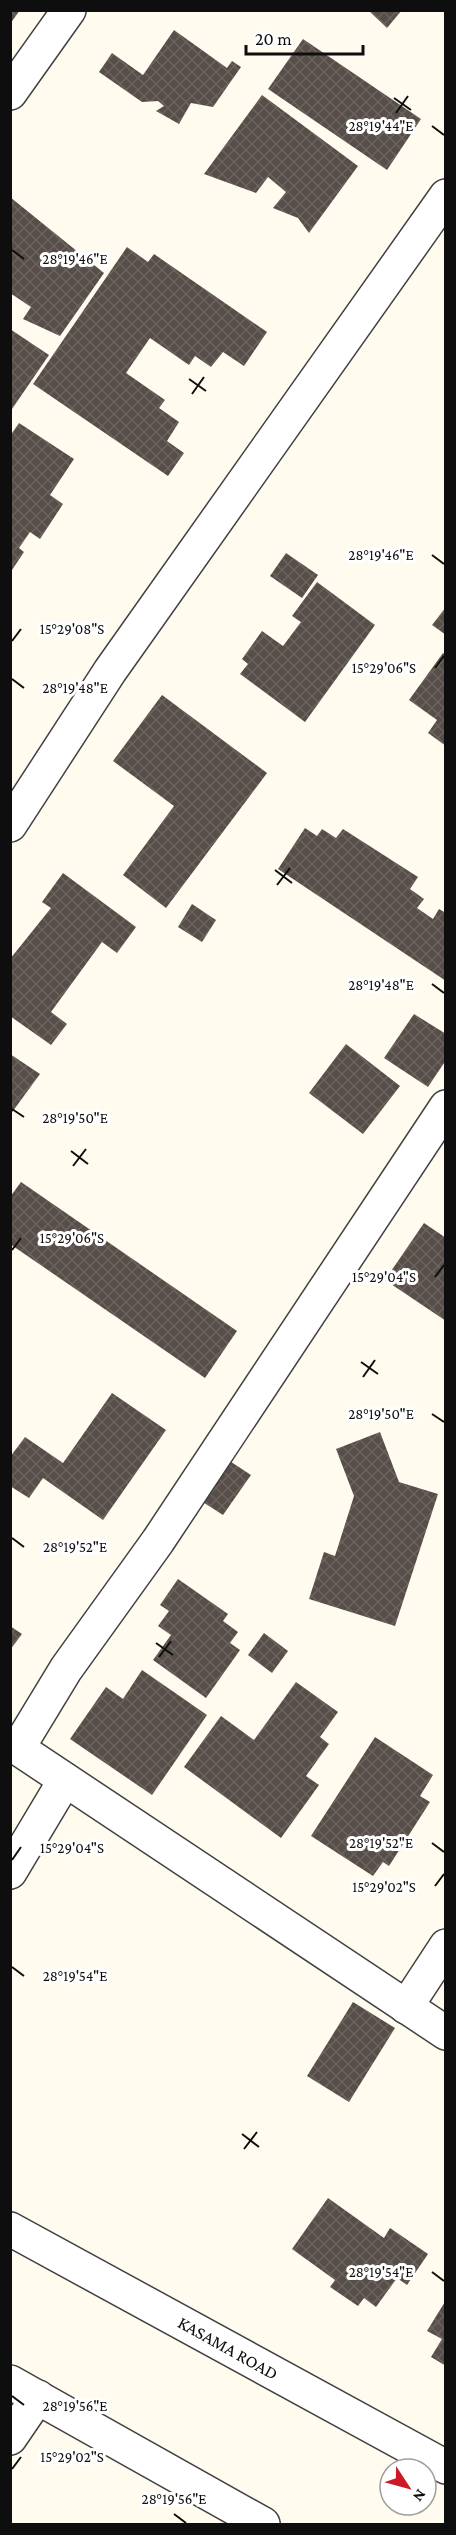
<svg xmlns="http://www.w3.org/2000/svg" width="456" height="2535" font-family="'Crimson Pro',serif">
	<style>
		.building { fill: url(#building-cross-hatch) }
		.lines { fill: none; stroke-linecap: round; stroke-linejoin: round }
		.minor-casing { stroke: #414141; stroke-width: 36 }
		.minor { stroke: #fff; stroke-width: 33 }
		.ticks { fill: none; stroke: #0e0e0e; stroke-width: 2 }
		.labels { text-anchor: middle; stroke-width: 6; stroke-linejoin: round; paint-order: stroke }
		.street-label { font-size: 18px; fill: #0e0e0e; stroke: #fff }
		.ticks-label { font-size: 15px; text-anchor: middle; fill: #0e0e0e; stroke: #fff; stroke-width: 6; stroke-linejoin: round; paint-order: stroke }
	</style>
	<defs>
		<pattern id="building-cross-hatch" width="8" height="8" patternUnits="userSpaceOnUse" patternTransform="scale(1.5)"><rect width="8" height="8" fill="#584e49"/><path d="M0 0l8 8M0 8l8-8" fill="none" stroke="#6b635f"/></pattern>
	</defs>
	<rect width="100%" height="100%" fill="#fffbef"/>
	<g class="building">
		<polygon points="10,10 20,10 10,24"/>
		<polygon points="368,10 402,10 387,28"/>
		<polygon points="174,30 227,68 232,61 241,67 213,107 191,103 179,124 156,111 164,106 158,101 142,102 99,72 112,53 143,75"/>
		<polygon points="303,39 421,119 387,170 268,89"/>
		<polygon points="262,95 358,166 309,233 298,218 273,208 286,192 268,177 256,193 204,174"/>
		<polygon points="10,197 104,273 60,336 23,319 31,307 10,293"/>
		<polygon points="127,247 148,262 154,254 267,332 244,366 223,352 211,367 195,356 189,365 150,338 126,373 165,400 159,408 179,422 167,441 184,453 168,476 33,384"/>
		<polygon points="10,329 49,355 10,412"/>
		<polygon points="19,423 74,459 50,495 63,504 40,539 30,532 19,548 24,552 10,573 10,436"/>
		<polygon points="286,553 318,575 302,598 270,576"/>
		<polygon points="317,582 375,625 305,722 240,674 248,664 242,659 262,631 283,646 301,622 292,616"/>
		<polygon points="446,607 446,635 432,625"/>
		<polygon points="443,653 446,655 446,746 428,733 437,720 409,700"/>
		<polygon points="162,695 267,773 166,908 123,875 174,806 113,761"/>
		<polygon points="305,828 317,836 322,829 336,838 343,829 418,877 410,889 424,899 417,908 433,919 439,909 446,913 446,981 278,869"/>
		<polygon points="63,873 136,927 117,953 102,942 51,1012 67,1024 51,1045 10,1016 10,959 51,908 42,902"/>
		<polygon points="192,904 216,920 202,942 178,927"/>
		<polygon points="414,1014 446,1034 446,1060 428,1087 384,1058"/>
		<polygon points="346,1044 400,1086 363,1134 309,1093"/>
		<polygon points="10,1054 40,1074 10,1115"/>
		<polygon points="21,1182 237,1331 205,1378 10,1244 10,1197"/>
		<polygon points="424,1223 446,1238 446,1321 385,1280"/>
		<polygon points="112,1393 166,1430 103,1520 43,1478 29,1498 10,1486 10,1457 25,1437 63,1463"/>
		<polygon points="380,1432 399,1482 438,1494 395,1626 309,1599 324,1552 335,1556 354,1496 336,1449"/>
		<polygon points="222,1456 251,1475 223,1515 195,1497"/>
		<polygon points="178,1579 228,1614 223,1621 238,1632 230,1643 240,1650 206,1698 153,1660 171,1635 158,1626 169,1611 160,1605"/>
		<polygon points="10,1626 22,1634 10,1650"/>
		<polygon points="264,1633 288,1651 272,1673 248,1655"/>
		<polygon points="142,1670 207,1715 152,1795 70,1739 106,1687 123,1699"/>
		<polygon points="296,1682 338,1712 320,1737 329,1744 306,1776 319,1785 281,1838 184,1767 221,1716 254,1740"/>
		<polygon points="375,1737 433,1775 420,1796 430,1802 389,1866 383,1862 373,1876 311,1836"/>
		<polygon points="353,2002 395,2028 349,2102 307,2076"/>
		<polygon points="328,2198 384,2238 390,2228 428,2254 407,2285 397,2278 376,2307 364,2298 358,2306 330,2287 335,2280 292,2249"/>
		<polygon points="446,2300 446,2366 431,2357 442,2339 427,2331"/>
	</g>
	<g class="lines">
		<g class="minor-casing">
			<g id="minor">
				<polyline points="10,93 69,10"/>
				<polyline points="10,825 110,671 446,196"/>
				<polyline points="10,1743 446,2033"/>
				<polyline points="18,1748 66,1669 158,1541 446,1107"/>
				<polyline points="10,1872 65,1780"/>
				<polyline points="406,2007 446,1946"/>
				<polyline points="10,2229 446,2467"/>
				<polyline points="10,2382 263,2524"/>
				<polyline points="10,2438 38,2397"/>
			</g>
		</g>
		<use href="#minor" class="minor"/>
	</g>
	<path class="ticks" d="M394,98L411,110M396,113L408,96M432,126L444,135M12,250L24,259M189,379L206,391M192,394L204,377M432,555L444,564M12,641L21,629M435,668L444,656M12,679L24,688M275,870L292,883M277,885L290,868M432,984L444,993M12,1109L24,1117M71,1151L88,1164M73,1166L86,1149M12,1250L21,1238M435,1277L444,1265M361,1362L378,1374M363,1377L375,1360M432,1414L444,1422M12,1538L24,1547M156,1643L173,1655M159,1657L171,1641M432,1843L444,1852M12,1860L21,1847M435,1886L444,1874M12,1967L24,1976M242,2134L259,2147M244,2149L257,2132M432,2272L444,2281M12,2396L24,2405M12,2469L21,2457M174,2514L186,2523"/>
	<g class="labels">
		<g class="street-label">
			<text transform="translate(228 2348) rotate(29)" y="6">KASAMA ROAD</text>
		</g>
	</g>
	<g class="ticks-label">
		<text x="381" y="131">28°19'44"E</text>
		<text x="75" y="264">28°19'46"E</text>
		<text x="381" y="560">28°19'46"E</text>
		<text x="72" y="634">15°29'08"S</text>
		<text x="384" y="673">15°29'06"S</text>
		<text x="75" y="693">28°19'48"E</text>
		<text x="381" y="990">28°19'48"E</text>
		<text x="75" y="1123">28°19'50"E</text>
		<text x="72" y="1243">15°29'06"S</text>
		<text x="384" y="1282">15°29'04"S</text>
		<text x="381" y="1419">28°19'50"E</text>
		<text x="75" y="1552">28°19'52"E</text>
		<text x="381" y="1848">28°19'52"E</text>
		<text x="72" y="1853">15°29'04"S</text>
		<text x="384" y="1892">15°29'02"S</text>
		<text x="75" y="1981">28°19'54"E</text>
		<text x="381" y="2277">28°19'54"E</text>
		<text x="75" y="2411">28°19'56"E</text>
		<text x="72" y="2462">15°29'02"S</text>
		<text x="174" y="2504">28°19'56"E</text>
	</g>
	<rect width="456" height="2535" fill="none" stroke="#0e0e0e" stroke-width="24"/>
	<g transform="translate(408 2487) rotate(126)"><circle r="28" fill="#ffffff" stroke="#9f9f9f" stroke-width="1.5"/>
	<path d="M0-4.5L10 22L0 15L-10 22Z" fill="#cc1929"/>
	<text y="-9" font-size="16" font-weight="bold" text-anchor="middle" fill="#0e0e0e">N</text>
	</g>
	<path d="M246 45v9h117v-9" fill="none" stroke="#0e0e0e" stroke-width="3"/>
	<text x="255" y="45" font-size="18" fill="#0e0e0e" stroke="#ffffff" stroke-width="4.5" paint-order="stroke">20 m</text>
</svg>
